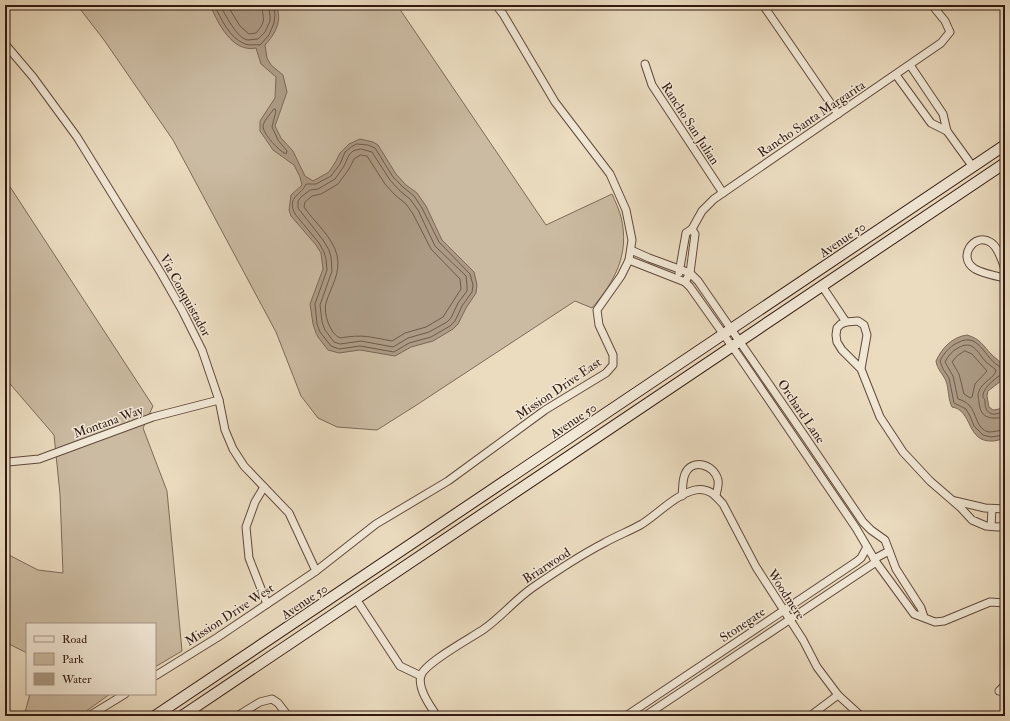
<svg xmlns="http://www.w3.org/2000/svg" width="1010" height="721" font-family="'IM FELL Double Pica',serif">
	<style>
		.green { fill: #cbbba2; stroke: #7e6a59 }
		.water { fill: #ac9a84; stroke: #7b6656 }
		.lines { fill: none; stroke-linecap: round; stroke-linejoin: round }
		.shore { stroke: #6e5a4a; stroke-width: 1 }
		.street-casing { stroke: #604a3c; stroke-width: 9 }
		.secondary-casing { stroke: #311910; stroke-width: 12 }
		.street { stroke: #f2e8d6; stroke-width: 7 }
		.secondary { stroke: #f2e8d6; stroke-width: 10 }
		.labels { text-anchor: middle; stroke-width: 3; stroke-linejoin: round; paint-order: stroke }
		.street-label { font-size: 13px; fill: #311910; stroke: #f2e8d6 }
	</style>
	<rect width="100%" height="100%" fill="#ebdcc0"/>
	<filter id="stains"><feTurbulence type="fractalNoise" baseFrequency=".005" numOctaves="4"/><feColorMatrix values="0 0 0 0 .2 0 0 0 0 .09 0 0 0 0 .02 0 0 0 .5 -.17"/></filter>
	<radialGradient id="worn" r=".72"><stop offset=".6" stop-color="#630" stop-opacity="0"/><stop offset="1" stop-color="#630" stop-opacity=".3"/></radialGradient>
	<g class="green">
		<path d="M77,5H397L546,225L612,194C615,201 619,209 621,217C630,254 615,281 592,308L575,301L415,406L377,430L337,427L318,418L301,396L276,332L173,140L104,40Z"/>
		<polygon points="5,179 153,406 143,428 167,491 182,651 155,667 155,624 27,624 27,653 5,642 5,553 38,570 63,573 60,494 54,435 5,378"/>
		<polygon points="30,694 110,694 85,712 75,716 24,716"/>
	</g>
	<g class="water">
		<path d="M210,5H276C283,21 275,34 265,45L267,58L271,65L283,75L287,92L275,126L281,138L293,151L305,176L313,181L329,172L336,161L340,153L349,144L360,139L373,142L378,145L396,174L406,185L417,193L426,206L442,240L474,272L477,285L476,293L466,308L458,324L453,329L433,341L411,347L395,356L360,350L339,353L328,350L318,337L316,333L313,324L310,304L323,269L321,253L316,245L291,216L289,210L291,195L302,185L300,177L294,165L273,150L260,131V121L275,98L276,77L261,64L256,48C232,53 218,23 210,5Z"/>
		<path d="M967,335C981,339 983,346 992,355C996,359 1001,362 1005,366V376L1001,381L988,391L987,396L989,407L993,410L1005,408V438C1001,439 997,441 993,441C966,443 973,410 952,407C948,399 949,390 946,381C943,374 937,369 936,361C942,348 952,337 967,335Z"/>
	</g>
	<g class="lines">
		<g class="shore">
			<path d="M214,5C221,18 229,38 245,44C250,46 255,44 260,45L269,35L274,23L275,14L273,5"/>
			<path d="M220,5C225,14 237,39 248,40C251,40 255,39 258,39L265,32L270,21V15L268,5"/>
			<path d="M227,5L240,26L249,34L256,33C268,19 262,19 262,5"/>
			<path d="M275,109L276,111L272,127L278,140L287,151L286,154C279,151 264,135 263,127C263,121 270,115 273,110Z"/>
			<path d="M357,144L368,145L375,148L393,177L403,187L414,196L422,208L439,242L470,274L473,285L472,292L462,306L455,321L450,326L431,337L409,343L394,352L360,346L339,349L331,346L320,332L317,324L315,304L327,270L326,259L324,252L319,243L295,214C286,196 302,195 306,184H316L331,176L340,164L345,152L351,147Z"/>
			<polygon points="361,149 372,152 390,180 400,191 410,199 418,210 435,246 466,276 467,285 467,291 458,303 451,318 447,322 429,332 408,338 393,347 361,341 340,344 334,342 325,330 322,322 320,305 332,271 331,257 329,250 323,240 298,208 298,201 301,197 310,190 318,189 335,179 344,166 349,155 353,151"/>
			<path d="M361,155L367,156L385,184L395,195L406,204L413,214L431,249L460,279L461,289L443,317L426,327L405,333L392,341C370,337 363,334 340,338C330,334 323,313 326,303C331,286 341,274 337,255C332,236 315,223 304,207L305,202L312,196L321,194L338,184L349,169L354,159Z"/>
			<polygon points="965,351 972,354 987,371 975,384 972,397 970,398 964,394 959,374 952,362 957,356"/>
			<path d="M1005,368C985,366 982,329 957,343C949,347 944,353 940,361L943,369L949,378L954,403L966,409L970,416L974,426L983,435L991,437L1005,435"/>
			<path d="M1005,373C999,374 983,388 983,395C983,399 984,397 985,401C985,407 986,412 992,414C996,415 1001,412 1005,412"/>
			<path d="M1005,417C992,419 981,420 979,403C979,398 977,396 979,391C982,382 995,378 996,370C993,367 989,365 986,362C977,352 973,339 958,348C952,351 948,356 945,362L953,376L958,399C962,400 966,402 969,405C977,413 976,430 989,432C994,432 1000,430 1005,430"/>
		</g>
		<g class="street-casing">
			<g id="street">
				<polyline points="763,5 838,114"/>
				<polyline points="5,44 33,77 77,137 161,273 182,310 202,350 219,400 225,430 233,449 244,466 289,513 316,571"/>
				<polyline points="645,64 652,85 723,193"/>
				<polyline points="910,65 943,114 947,131 973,167"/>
				<polyline points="896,75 931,123 947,131"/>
				<polyline points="631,250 649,258 690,273 698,281 802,432 863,522 871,530 885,540 896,569 921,608 924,617"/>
				<polyline points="629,260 685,282 690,287 741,359 856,528 876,562 914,614 935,622 944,621 990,602 1005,603"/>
				<path d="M1005,269C1002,261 998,246 990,242C975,232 956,257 975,269C984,274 996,276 1005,278"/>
				<polyline points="679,273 686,233 692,229 702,211 714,199 941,43 950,32 945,21 932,5"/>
				<polyline points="685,282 690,273 694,242 695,234 692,229"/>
				<polyline points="822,286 846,322"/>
				<polyline points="861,369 867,335 864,325 858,321 846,322 841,324 837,328 836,335 837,342 842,350 861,369 880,417 903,452 930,481 960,507 972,520 986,526 998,527 1005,526"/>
				<polyline points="5,461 8,462 39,459 153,417 219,400"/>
				<polyline points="264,487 255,502 246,527 249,558 267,604"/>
				<path d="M682,496C683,489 682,481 685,474C692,458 714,464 718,480C719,485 717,491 716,495"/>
				<polyline points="955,501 985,508 1005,509"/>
				<polyline points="991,526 992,509"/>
				<polyline points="874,559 889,551"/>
				<polyline points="356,599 400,666 421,676"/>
				<polyline points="155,676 218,637 316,571 376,524 448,481 545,410 606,373 613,365 613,355 599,325 597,310 621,276 629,260 632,240 626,210 610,174 555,102 503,14 496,5"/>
				<polyline points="999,691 1005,685"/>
				<polyline points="89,716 125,694"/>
				<polyline points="237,716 260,702 272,699 278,703 288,716"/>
				<path d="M437,716C430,706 417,688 421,675C426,662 471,638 484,629C501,617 515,600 532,588C555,572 579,556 604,543C616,536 630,531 642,524C659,513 675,495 695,490C708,487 715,495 723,504L756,567L803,640L817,667L838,695L861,716"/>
				<polyline points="626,716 856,562 861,558 867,547"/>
				<polyline points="645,716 876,562"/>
				<polyline points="810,716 838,695"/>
			</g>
		</g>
		<g class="secondary-casing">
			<g id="secondary">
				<polyline points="155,716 1005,145"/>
				<polyline points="182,716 1005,163"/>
			</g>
		</g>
		<use href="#street" class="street"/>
		<use href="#secondary" class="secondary"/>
	</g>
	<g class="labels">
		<g class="street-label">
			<text transform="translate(811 118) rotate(-34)" y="5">Rancho Santa Margarita</text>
			<text transform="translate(691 123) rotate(57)" y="5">Rancho San Julian</text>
			<text transform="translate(842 239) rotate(-34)" y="5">Avenue 50</text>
			<text transform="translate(186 295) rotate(61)" y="5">Via Conquistador</text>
			<text transform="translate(558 388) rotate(-34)" y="5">Mission Drive East</text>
			<text transform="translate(802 411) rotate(56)" y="5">Orchard Lane</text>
			<text transform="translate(573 420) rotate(-34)" y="5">Avenue 50</text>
			<text transform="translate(108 421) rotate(-20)" y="5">Montana Way</text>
			<text transform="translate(546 565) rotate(-33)" y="5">Briarwood</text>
			<text transform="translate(787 594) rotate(57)" y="5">Woodmere</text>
			<text transform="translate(304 601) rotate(-34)" y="5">Avenue 50</text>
			<text transform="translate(229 614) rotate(-33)" y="5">Mission Drive West</text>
			<text transform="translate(742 624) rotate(-34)" y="5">Stonegate</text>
		</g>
	</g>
	<rect width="1010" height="721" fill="none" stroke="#ebdcc0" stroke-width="20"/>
	<rect x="6" y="6" width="998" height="709" fill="none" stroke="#311910" stroke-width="2"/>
	<rect x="10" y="10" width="990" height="701" fill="none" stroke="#311910"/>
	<rect x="26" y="623" width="130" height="72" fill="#f2e8d6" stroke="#a59587"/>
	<rect x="34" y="636" width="20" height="6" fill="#f2e8d6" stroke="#a59587"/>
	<text x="62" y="643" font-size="12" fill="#311910">Road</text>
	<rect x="34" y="653" width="20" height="12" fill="#cbbba2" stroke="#a59587"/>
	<text x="62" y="663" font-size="12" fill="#311910">Park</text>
	<rect x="34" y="673" width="20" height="12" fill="#ac9a84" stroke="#a59587"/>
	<text x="62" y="683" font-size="12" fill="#311910">Water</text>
	<rect width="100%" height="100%" filter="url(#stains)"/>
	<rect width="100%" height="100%" fill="url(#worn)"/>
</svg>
